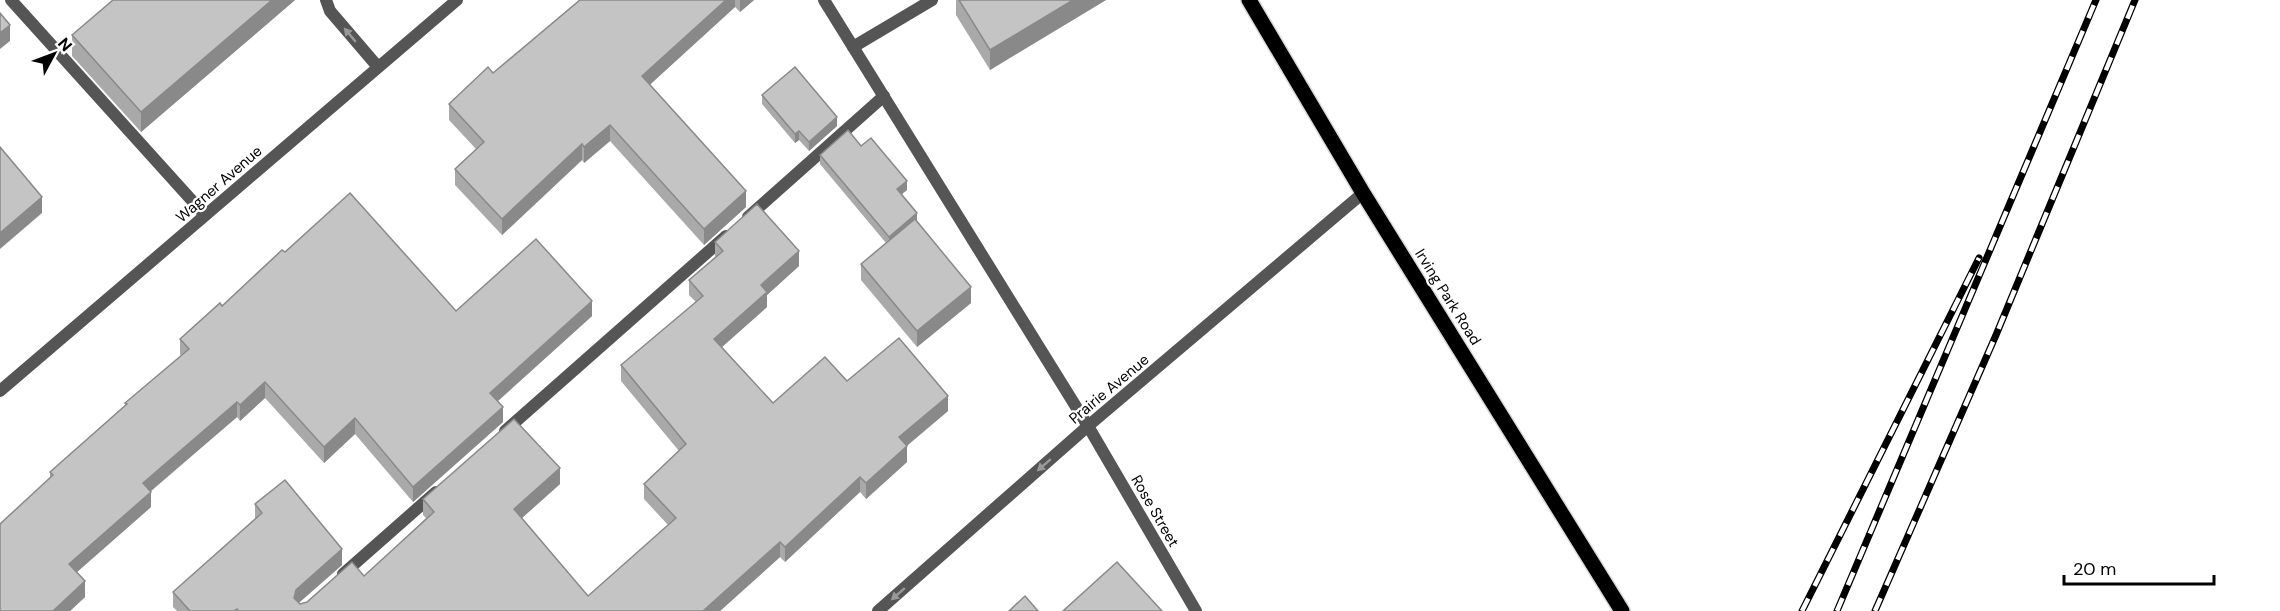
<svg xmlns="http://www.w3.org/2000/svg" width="2280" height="611" font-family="'DM Sans',sans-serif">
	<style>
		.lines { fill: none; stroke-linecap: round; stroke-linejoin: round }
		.primary-casing { stroke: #dbdbdb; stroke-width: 18 }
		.service { stroke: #555; stroke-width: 12 }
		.minor { stroke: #555; stroke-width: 12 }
		.primary { stroke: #000; stroke-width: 15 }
		.rail-casing { stroke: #000; stroke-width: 7 }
		.rail { stroke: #fff; stroke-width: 4.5; stroke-dasharray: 14; stroke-linecap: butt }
		.wall { fill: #a9a9a9 }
		.shaded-wall { fill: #898989 }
		.building { fill: #c4c4c4; stroke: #898989; stroke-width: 1.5 }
		.oneway { fill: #999 }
		.labels { text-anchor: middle; stroke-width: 4.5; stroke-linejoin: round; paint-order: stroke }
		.street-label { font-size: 15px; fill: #000; stroke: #fff }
	</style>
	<rect width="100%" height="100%" fill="#fff"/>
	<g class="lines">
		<g class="primary-casing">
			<polyline id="primary" points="1249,0 1363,193 1622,611"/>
		</g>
		<g class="service">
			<polyline points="11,0 205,215"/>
			<polyline points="326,0 330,11 378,67"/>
			<polyline points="824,0 1088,426"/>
			<polyline points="853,47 932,0"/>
			<polyline points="748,217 884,96"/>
			<polyline points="505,431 726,236"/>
			<polyline points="343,574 436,492"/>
		</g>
		<g class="minor">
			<polyline points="0,391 457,0"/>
			<polyline points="1088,426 1196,611"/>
			<polyline points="878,611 1088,426 1363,193"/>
		</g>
		<use href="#primary" class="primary"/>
		<g class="rail-casing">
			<g id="rail">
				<polyline points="1802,611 1979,258"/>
				<polyline points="1837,611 2096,0"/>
				<polyline points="1875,611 1996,335 2135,0"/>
			</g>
		</g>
		<use href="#rail" class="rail"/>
	</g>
	<g class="wall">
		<polygon points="295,0 141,132 72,56 72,35"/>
		<polygon points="578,0 754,0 740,12 735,7 650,84 746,207 704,245 610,141 584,163 582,160 502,235 455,185 455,169 476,149 449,120 449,104 493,73 578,1"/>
		<polygon points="956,0 1106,0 990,70 956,15"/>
		<polygon points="762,95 837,126 809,151 799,140 795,143 762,104"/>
		<polygon points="861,146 907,190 902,194 917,222 971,303 917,347 861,280 861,264 886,243 820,164 820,155"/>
		<polygon points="715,242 799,266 767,295 767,307 722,347 773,403 847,381 948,411 907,446 907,462 866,499 860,492 785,562 780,557 720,611 177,611 173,607 173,592 255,519 255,504 342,565 299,603 300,604 307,602 364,576 426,518 423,515 423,499 560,484 522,518 588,596 668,525 644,499 644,484 679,451 621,381 621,365 696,302 689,295 689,280 715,257"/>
		<polygon points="285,252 456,311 592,316 498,401 503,422 413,502 355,434 324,463 265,398 240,421 237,417 150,491 151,507 77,572 85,597 70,611 50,478 50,472 125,405 125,403 181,356 180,354 180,339 222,306"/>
	</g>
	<g class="shaded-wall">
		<polygon points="272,0 295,0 141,132 141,112"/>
		<polygon points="726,0 735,0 735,7 642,92 642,76"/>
		<polygon points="740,0 754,0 740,12"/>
		<polygon points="1073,0 1106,0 990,70 990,50"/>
		<polygon points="10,25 10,41 0,49 0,33"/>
		<polygon points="837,117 837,126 809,151 809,142"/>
		<polygon points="610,125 610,141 584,163 584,147"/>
		<polygon points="799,131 799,140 795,143 795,134"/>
		<polygon points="582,144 582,160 502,235 502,219"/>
		<polygon points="907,181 907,190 897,198 897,189"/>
		<polygon points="746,191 746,207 704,245 704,229"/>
		<polygon points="42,197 42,213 0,249 0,233"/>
		<polygon points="917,213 917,222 889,246 889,237"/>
		<polygon points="799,251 799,266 767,295 767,307 714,354 714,339 761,285"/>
		<polygon points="971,287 971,303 917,347 917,331"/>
		<polygon points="592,301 592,316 490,408 490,393"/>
		<polygon points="265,382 265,398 240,421 240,405"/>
		<polygon points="948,396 948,411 899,452 899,437"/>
		<polygon points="237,402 237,417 143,498 143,483"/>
		<polygon points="503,407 503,422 413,502 413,487"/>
		<polygon points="355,418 355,434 324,463 324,447"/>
		<polygon points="907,446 907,462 866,499 866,483"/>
		<polygon points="560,468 560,484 514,525 514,509"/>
		<polygon points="860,477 860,492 785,562 785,547"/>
		<polygon points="151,492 151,507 69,579 69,564"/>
		<polygon points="780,542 780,557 720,611 703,611"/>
		<polygon points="342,549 342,565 296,605 294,598 296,590"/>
		<polygon points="85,581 85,597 70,611 53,611"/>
	</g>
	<g class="building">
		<polygon points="113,0 272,0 141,112 72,35"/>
		<polygon points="580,0 726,0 642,76 746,191 704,229 610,125 584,147 582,144 502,219 455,169 484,142 449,104 488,67 493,73"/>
		<polygon points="959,0 1073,0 990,50"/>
		<polygon points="0,13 10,25 0,33"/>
		<polygon points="795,67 837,117 809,142 799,131 795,134 762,95"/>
		<polygon points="848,130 861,146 871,138 907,181 897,189 917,213 889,237 820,155"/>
		<polygon points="0,147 42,197 0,233"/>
		<polygon points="350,193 456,311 536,239 592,301 490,393 503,407 413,487 355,418 324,447 265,382 240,405 237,402 143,483 151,492 69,564 85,581 53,611 0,611 0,524 53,475 50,472 127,404 125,403 189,349 180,339 220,303 222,306 282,250 285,252"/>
		<polygon points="757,204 799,251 761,285 767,292 714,339 773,403 825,357 847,381 899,338 948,396 899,437 907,446 866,483 860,477 785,547 780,542 703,611 239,611 237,609 234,611 190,611 173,592 262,513 255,504 285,480 342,549 296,590 294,598 300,604 307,602 352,562 364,576 434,512 423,499 514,419 560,468 514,509 588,596 676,518 644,484 686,444 621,365 703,296 689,280 723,251 715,242"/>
		<polygon points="915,219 971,287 917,331 861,264"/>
		<polygon points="1117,562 1162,611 1063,611"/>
		<polygon points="1025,596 1038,611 1009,611"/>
	</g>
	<defs><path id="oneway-solid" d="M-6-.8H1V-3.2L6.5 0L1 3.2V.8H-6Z" transform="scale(1.5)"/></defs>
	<g class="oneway">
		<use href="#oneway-solid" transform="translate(350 35) rotate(-130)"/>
		<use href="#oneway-solid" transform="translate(1044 465) rotate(139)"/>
		<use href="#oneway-solid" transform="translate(898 594) rotate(139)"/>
	</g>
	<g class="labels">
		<g class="street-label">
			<text transform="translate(219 184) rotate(-41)" y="5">Wagner Avenue</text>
			<text transform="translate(1448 297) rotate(58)" y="5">Irving Park Road</text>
			<text transform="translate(1109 389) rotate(-40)" y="5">Prairie Avenue</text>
			<text transform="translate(1155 511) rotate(60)" y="5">Rose Street</text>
		</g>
	</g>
	<g transform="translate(54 54) rotate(49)" stroke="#ffffff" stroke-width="4.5" paint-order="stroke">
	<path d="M0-4.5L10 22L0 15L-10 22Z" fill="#000000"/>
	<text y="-9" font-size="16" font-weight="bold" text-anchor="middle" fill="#000000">N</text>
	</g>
	<path d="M2064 575v9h150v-9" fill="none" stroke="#000000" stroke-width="3"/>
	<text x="2073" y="575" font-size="18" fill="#000000" stroke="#ffffff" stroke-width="4.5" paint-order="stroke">20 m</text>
</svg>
